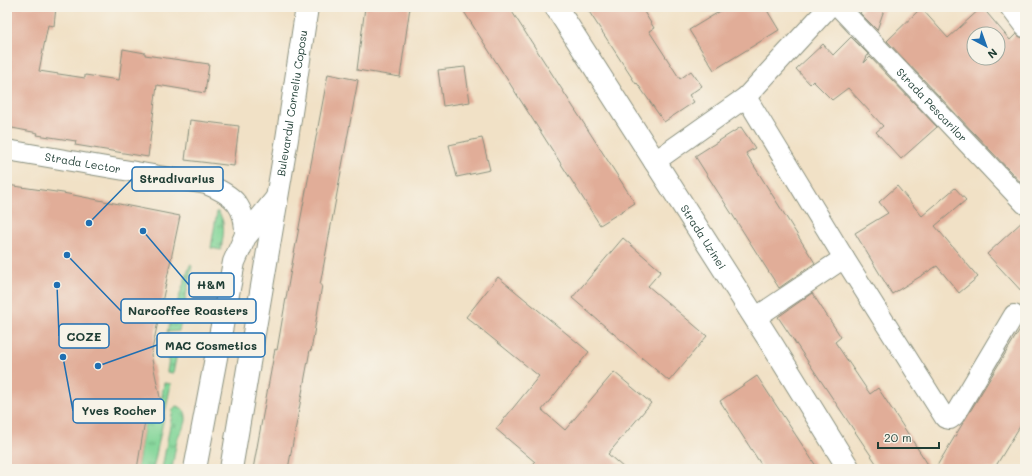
<svg xmlns="http://www.w3.org/2000/svg" width="1032" height="476" font-family="Mali,sans-serif">
	<style>
		.grass { fill: url(#grass-tufts); stroke: #508966 }
		.building { fill: #e1ad98; fill-rule: evenodd }
		.lines { fill: none; stroke-linecap: round; stroke-linejoin: round }
		.street-casing { stroke: #888f7d; stroke-width: 22 }
		.secondary-casing { stroke: #888f7d; stroke-width: 24 }
		.street { stroke: #fff; stroke-width: 20 }
		.secondary { stroke: #fff; stroke-width: 22 }
		.labels { text-anchor: middle; stroke-width: 3; stroke-linejoin: round; paint-order: stroke }
		.street-label { font-size: 11px; fill: #1f3d34; stroke: #f7f3e8 }
		.leader { fill: none; stroke: #1f6fb2; stroke-width: 1.5 }
		.callout-dot { fill: #1f6fb2; stroke: #f7f3e8; stroke-width: 1.5 }
		.callout { fill: #f7f3e8; stroke: #1f6fb2; stroke-width: 1.5 }
		.callout-label { font-size: 12px; text-anchor: middle; font-weight: bold; fill: #1f3d34 }
	</style>
	<defs>
		<pattern id="grass-tufts" width="24" height="20" patternUnits="userSpaceOnUse"><rect width="24" height="20" fill="#82d598"/><path d="M3 7l-1-3M5 7V3M7 7l1-3M15 17l-1-3M17 17v-4M19 17l1-3" fill="none" stroke="#6aae7d"/></pattern>
	</defs>
	<rect width="100%" height="100%" fill="#f7f3e8"/>
	<filter id="ink" filterUnits="userSpaceOnUse"><feTurbulence type="fractalNoise" baseFrequency=".025" numOctaves="2"/><feDisplacementMap in="SourceGraphic" scale="8" xChannelSelector="R" yChannelSelector="G"/><feConvolveMatrix kernelMatrix="1 2 1 2 8 2 1 2 1" color-interpolation-filters="sRGB"/></filter>
	<filter id="wash" filterUnits="userSpaceOnUse"><feTurbulence type="fractalNoise" baseFrequency=".012" numOctaves="4" result="noise"/><feDisplacementMap in="SourceGraphic" scale="16" xChannelSelector="R" yChannelSelector="G"/><feGaussianBlur stdDeviation="0.9" result="paint"/><feColorMatrix in="noise" values="0 0 0 0 0 0 0 0 0 0 0 0 0 0 0 0 0 1.4 0 .05"/><feComposite in="paint" operator="in"/></filter>
	<g filter="url(#wash)">
		<rect width="100%" height="100%" fill="#f1e1c6"/>
		<g class="grass">
			<path d="M217,211C227,221 223,237 221,250L211,248Z"/>
			<polygon points="190,265 192,266 179,331 167,332"/>
			<polygon points="171,344 179,344 173,373 167,372"/>
			<polygon points="164,383 171,384 153,469 137,469 147,409 161,402"/>
			<path d="M176,406C182,407 186,411 186,417C187,424 182,429 179,435C175,445 174,458 172,469H162L173,409Z"/>
		</g>
		<g id="blocks">
			<g class="building">
				<polygon points="7,7 56,7 54,26 48,25 39,71 85,78 85,75 119,80 123,49 145,53 145,55 209,64 205,93 157,85 148,157 75,145 76,141 37,135 38,133 7,127"/>
				<polygon points="365,7 410,7 400,77 357,70"/>
				<polygon points="461,7 509,7 635,203 600,225"/>
				<polygon points="586,7 641,7 654,28 649,31 680,79 691,71 702,86 689,95 694,102 664,122 637,83 636,84"/>
				<polygon points="727,7 765,7 779,30 714,70 689,30"/>
				<polygon points="864,7 885,7 877,30 860,13"/>
				<path d="M982,7L1010,40L1016,34L1020,37L1025,38V187L887,41L921,8L948,38ZM974,34H998V58H974Z"/>
				<polygon points="851,37 868,54 864,63 870,57 937,127 901,159 876,132 883,126 848,88 832,100 813,81 810,84 796,69 823,44 833,55"/>
				<polygon points="465,67 470,102 443,106 438,70"/>
				<polygon points="328,74 358,80 320,285 322,285 311,351 310,350 288,469 253,469 275,349 277,350 290,275"/>
				<polygon points="190,120 239,126 234,166 185,160"/>
				<polygon points="741,127 755,148 746,153 815,263 779,288 695,156"/>
				<polygon points="482,138 490,170 457,177 449,145"/>
				<polygon points="7,185 63,193 180,216 151,355 161,402 147,409 137,469 7,469"/>
				<polygon points="897,186 922,216 955,188 966,200 935,226 978,277 959,293 937,266 892,294 855,233 888,213 879,202"/>
				<polygon points="1025,219 1025,295 987,254"/>
				<polygon points="623,238 661,271 648,286 707,336 669,381 572,298"/>
				<polygon points="498,277 589,352 542,410 565,430 614,372 651,403 608,454 625,469 529,469 535,462 496,429 539,376 466,317"/>
				<polygon points="812,293 841,337 835,342 870,394 878,388 931,469 880,469 778,317"/>
				<polygon points="1025,321 1025,418 994,469 935,469"/>
				<polygon points="757,376 818,469 764,469 720,401"/>
			</g>
		</g>
	</g>
	<g filter="url(#ink)">
		<use href="#blocks" fill-opacity="0" stroke="#888f7d" stroke-width="1"/>
		<g class="lines">
			<g class="street-casing">
				<g id="street">
					<path id="s1" d="M839,7L1025,204"/>
					<polyline points="1010,7 1025,27"/>
					<polyline points="746,97 844,258 945,418 950,419 954,416 1014,315"/>
					<path id="s2" d="M7,150L206,184C234,195 246,206 245,237"/>
					<polyline points="654,162 746,97 829,7"/>
					<polyline points="755,318 844,258"/>
				</g>
			</g>
			<g class="secondary-casing">
				<g id="secondary">
					<path id="s3" d="M556,7L773,346L849,469"/>
					<polyline points="195,469 234,262 245,237 276,199"/>
					<path id="s4" d="M231,469L287,139L307,7"/>
				</g>
			</g>
			<use href="#street" class="street"/>
			<use href="#secondary" class="secondary"/>
		</g>
	</g>
	<g class="labels">
		<g class="street-label">
			<text dy="4" stroke="none"><textPath href="#s4" startOffset="371">Bulevardul Corneliu Coposu</textPath></text>
			<text dy="4" stroke="none"><textPath href="#s1" startOffset="135">Strada Pescarilor</textPath></text>
			<text dy="4" stroke="none"><textPath href="#s2" startOffset="77">Strada Lector</textPath></text>
			<text dy="4" stroke="none"><textPath href="#s3" startOffset="273">Strada Uzinei</textPath></text>
		</g>
	</g>
	<path class="leader" d="M89 223L132 179M143 231L189 285M67 255L121 311M57 285L59 336M98 366L157 345M63 357L73 411"/>
	<g class="callout-dot">
		<circle cx="89" cy="223" r="4"/>
		<circle cx="143" cy="231" r="4"/>
		<circle cx="67" cy="255" r="4"/>
		<circle cx="57" cy="285" r="4"/>
		<circle cx="98" cy="366" r="4"/>
		<circle cx="63" cy="357" r="4"/>
	</g>
	<g class="callout">
		<rect x="132" y="167" width="91" height="24" rx="4"/>
		<rect x="189" y="273" width="45" height="24" rx="4"/>
		<rect x="121" y="299" width="135" height="24" rx="4"/>
		<rect x="59" y="324" width="50" height="24" rx="4"/>
		<rect x="157" y="333" width="108" height="24" rx="4"/>
		<rect x="73" y="399" width="91" height="24" rx="4"/>
	</g>
	<g class="callout-label">
		<text x="177" y="183">Stradivarius</text>
		<text x="211" y="289">H&amp;M</text>
		<text x="188" y="315">Narcoffee Roasters</text>
		<text x="84" y="341">COZE</text>
		<text x="211" y="350">MAC Cosmetics</text>
		<text x="119" y="415">Yves Rocher</text>
	</g>
	<rect width="1032" height="476" fill="none" stroke="#f7f3e8" stroke-width="24"/>
	<g transform="translate(986 46) rotate(139)"><circle r="19" fill="#f7f3e8" stroke="#a1aaa0"/>
	<path d="M0-3L7 15L0 10L-7 15Z" fill="#1f6fb2"/>
	<text y="-6" font-size="11" font-weight="bold" text-anchor="middle" fill="#1f3d34">N</text>
	</g>
	<path d="M878 442v6h61v-6" fill="none" stroke="#1f3d34" stroke-width="2"/>
	<text x="884" y="442" font-size="12" fill="#1f3d34" stroke="#f7f3e8" stroke-width="3" paint-order="stroke">20 m</text>
</svg>
